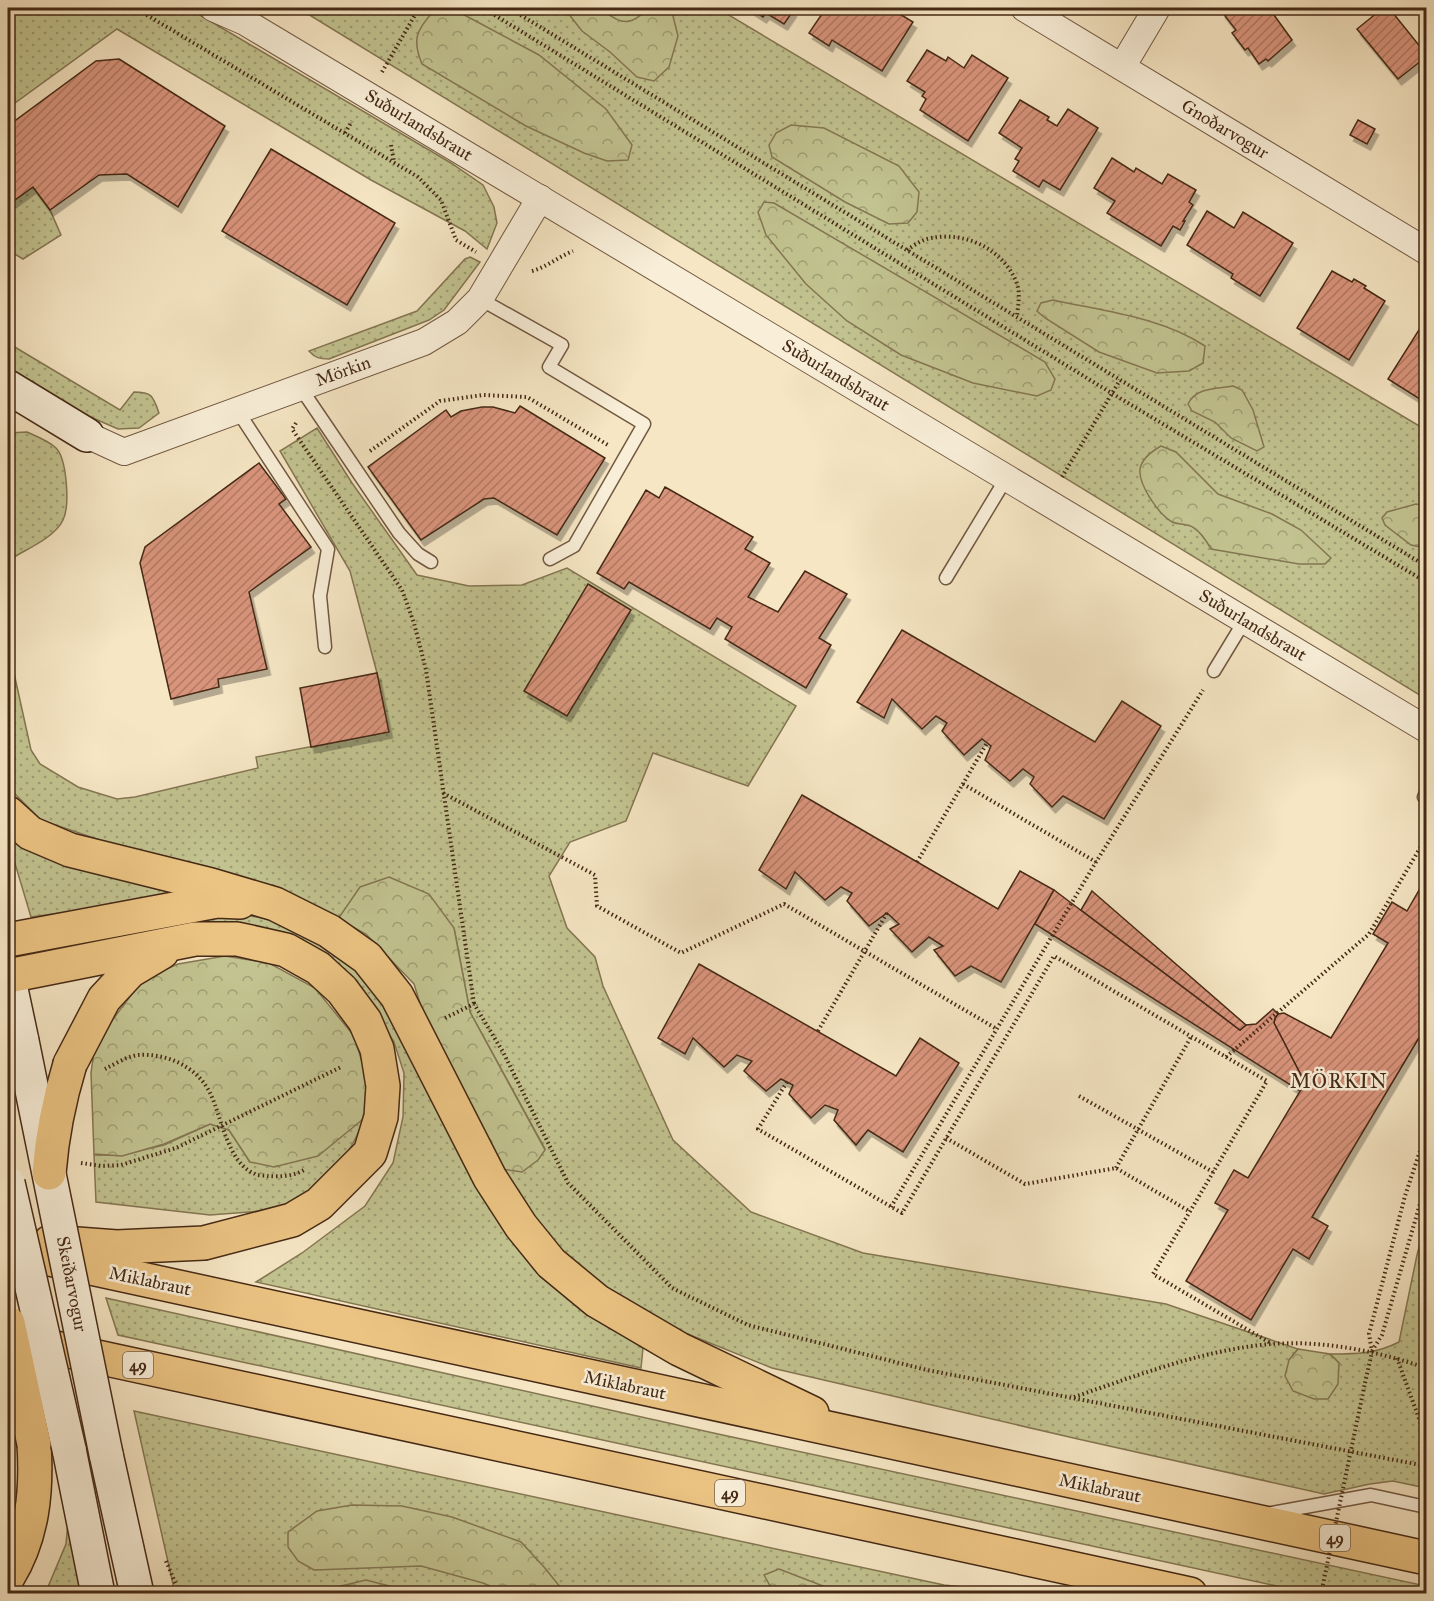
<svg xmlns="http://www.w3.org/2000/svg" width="1434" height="1601" font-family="'IM FELL Great Primer',serif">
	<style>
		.grass { fill: url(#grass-dots); stroke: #847652; stroke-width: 1.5 }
		.forest { fill: url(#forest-crowns); stroke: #847652; stroke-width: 1.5 }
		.building { fill: url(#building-hatch); stroke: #452915; stroke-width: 1.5; filter: url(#shadow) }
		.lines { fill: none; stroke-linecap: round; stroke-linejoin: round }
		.service-casing { stroke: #715841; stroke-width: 15 }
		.minor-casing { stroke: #715841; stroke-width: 28 }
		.secondary-casing { stroke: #452915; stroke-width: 36 }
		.trunk-casing { stroke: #452915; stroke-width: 36 }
		.path { stroke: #452915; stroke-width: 4; stroke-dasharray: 1.5 3; stroke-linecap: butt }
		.service { stroke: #f9efd9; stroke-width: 12 }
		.minor { stroke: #f9efd9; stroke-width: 26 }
		.secondary { stroke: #f9efd9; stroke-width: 33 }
		.trunk { stroke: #ebc382; stroke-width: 33 }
		.secondary-bridge-casing { stroke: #452915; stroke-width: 36; stroke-linecap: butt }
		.trunk-bridge-casing { stroke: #452915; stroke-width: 36; stroke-linecap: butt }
		.path-bridge { stroke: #452915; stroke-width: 4; stroke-dasharray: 1.5 3; stroke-linecap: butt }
		.secondary-bridge { stroke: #f9efd9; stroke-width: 33 }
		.trunk-bridge { stroke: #ebc382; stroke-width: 33 }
		.labels { text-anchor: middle; stroke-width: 5; stroke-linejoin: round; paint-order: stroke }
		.shield { fill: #f9efd9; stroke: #7b6450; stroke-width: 1.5 }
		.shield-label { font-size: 16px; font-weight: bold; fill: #452915 }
		.street-label { font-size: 18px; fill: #452915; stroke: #f9efd9 }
		.neighbourhood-label { font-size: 20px; letter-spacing: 1.5px; fill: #452915; stroke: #f9efd9 }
	</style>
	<defs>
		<pattern id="grass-dots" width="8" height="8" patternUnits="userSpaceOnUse" patternTransform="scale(1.5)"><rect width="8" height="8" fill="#c2c390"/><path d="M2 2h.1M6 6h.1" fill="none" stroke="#9f9e74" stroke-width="1.8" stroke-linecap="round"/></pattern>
		<pattern id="forest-crowns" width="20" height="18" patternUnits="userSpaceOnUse" patternTransform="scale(1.5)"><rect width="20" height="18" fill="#c2c390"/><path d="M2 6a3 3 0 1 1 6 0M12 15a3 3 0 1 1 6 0" fill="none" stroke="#9f9e74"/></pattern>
		<pattern id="building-hatch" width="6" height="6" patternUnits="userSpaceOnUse" patternTransform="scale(1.5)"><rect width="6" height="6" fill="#d9947b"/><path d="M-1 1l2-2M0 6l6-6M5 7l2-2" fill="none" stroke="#b27964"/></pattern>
		<filter id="shadow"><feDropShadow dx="3.5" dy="6" stdDeviation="0" flood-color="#0004"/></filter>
	</defs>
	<rect width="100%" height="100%" fill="#f6e6c4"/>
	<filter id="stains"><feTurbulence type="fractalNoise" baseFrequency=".00333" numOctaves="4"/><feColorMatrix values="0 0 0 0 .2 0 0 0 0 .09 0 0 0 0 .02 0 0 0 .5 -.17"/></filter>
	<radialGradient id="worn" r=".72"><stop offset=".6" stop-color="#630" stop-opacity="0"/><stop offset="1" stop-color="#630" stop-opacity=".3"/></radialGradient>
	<g class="grass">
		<polygon points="8,8 188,8 451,163 483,185 494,207 497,223 487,249 465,231 371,180 117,29 8,108"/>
		<polygon points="298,8 717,8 1426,430 1426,699"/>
		<polygon points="33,187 50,210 61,235 23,259 8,250 8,205"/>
		<path d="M470,257L480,262L444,310L429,320L329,359C320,359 315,358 309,351L417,311L465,259Z"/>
		<path d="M8,343L120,410L134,392C152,392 153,396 159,413L139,428L118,429L86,415L8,369Z"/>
		<path d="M317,428L352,483L417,575L469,586L522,585L567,568L796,706L748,786L653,753L626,821L570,842L549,876L567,928L595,957L603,986L673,1140L751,1212L863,1253L1166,1304L1298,1349L1289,1360L1339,1363L1330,1354C1355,1354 1376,1354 1399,1342L1417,1255L1426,1221V1488L1393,1481L1370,1484L1324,1494L1078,1439L772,1368L628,1310L538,1228L502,1169L545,1149L470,1012L454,928L338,919L278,887L132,851L41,820L8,787V646L31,750L40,764L78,787L117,799L135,797L258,768L256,757L388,732L377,673L350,571L280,451Z"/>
		<path d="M27,432C36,436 49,441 56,448C67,459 70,506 63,520C55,537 29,548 14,557L8,556V433Z"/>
		<polygon points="8,826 133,881 184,896 31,917 8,840"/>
		<polygon points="241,914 298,925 346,957 389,1003 433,1096 499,1223 584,1310 643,1348 641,1368 256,1282 302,1253 365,1206 393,1163 403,1117 404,1073 394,1042 366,996 338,964 285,939 36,957 37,947"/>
		<polygon points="368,1115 339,1169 308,1195 274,1210 210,1215 96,1202 94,1155 122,1155 164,1145 210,1124 229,1130 250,1162"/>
		<polygon points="106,1298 718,1434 1426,1586 1426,1593 1309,1593 118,1335"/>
		<polygon points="134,1411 944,1585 1017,1593 175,1593"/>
		<polygon points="8,1440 12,1469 10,1526 8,1532"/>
		<polygon points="70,1500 89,1593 45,1594 66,1544"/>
	</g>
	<g class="forest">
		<path d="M564,8C573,7 588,5 597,8C605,11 613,19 621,21C643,25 640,0 672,12L678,36L669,67L654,81L637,77L610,52L582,31Z"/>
		<path d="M455,10L539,55L606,109L632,145L628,160L607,161L584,153L526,126L422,64C412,40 416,30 434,11Z"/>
		<polygon points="791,125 824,128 899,166 919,192 917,212 908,223 889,224 845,202 772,157 769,145 776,133"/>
		<polygon points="764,202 774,203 1045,362 1055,379 1051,390 1037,396 973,383 901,355 847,321 806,284 766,235 758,212"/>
		<path d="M1053,300C1103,311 1161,317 1205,346L1203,363L1189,371L1157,373L1099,352L1045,318L1037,311L1041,303Z"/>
		<path d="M1233,386L1242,390L1253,410L1264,447L1257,451L1231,438L1215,422L1192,411L1188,404C1196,387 1217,389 1233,386Z"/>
		<path d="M1161,446L1176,452L1218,494L1272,514L1301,530L1331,558L1325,564H1299L1211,549C1207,542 1202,533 1194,528C1188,523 1179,525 1172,522C1162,516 1157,508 1150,498C1135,474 1135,461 1161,446Z"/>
		<polygon points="1416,504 1426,506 1426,548 1411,545 1385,525 1382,518 1387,512"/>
		<polygon points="389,877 429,894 454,928 470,1012 545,1150 538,1160 522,1172 502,1169 423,1013 414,984 366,934 338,919 360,887"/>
		<polygon points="225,956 269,963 315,988 354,1036 368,1081 368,1115 318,1156 274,1167 250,1162 229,1130 210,1124 164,1144 122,1156 94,1154 91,1073 95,1043 144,978 178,964"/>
		<polygon points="1298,1349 1330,1354 1339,1363 1338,1384 1328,1399 1314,1399 1293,1391 1285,1376 1289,1360"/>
		<polygon points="352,1505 402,1506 452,1517 521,1542 544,1567 565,1593 507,1593 483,1583 421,1566 314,1570 298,1561 288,1547 288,1532 317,1511"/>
		<polygon points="779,1569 823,1586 848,1593 774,1593 764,1575"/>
		<polygon points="366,1580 389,1586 392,1593 332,1593 337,1587"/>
	</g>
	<g class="building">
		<polygon points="749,8 791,8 790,9 793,11 784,24 766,13 763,17"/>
		<polygon points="826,8 890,8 913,22 882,71 832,40 829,46 809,33"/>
		<polygon points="1228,8 1269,8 1292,40 1268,61 1266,59 1259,64 1248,48 1245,50 1232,33 1236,30 1222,12"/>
		<polygon points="1383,8 1389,8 1426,54 1426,57 1398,79 1357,29"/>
		<polygon points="927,50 946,61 948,57 964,68 972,55 1008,78 968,141 920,110 926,99 922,96 925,92 907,81"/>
		<polygon points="119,59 225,126 178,207 127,174 99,175 50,210 33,187 8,205 8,163 14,158 8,150 8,126 96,61"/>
		<polygon points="1020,100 1049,117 1047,120 1057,126 1068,109 1098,128 1060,190 1043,180 1039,187 1013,171 1019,161 1015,159 1022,148 999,133"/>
		<polygon points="1358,120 1375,129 1367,144 1350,135"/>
		<polygon points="271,149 395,223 347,305 222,231"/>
		<polygon points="1112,158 1134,172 1136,168 1162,184 1168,174 1196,190 1189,202 1193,205 1183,221 1185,221 1180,230 1173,226 1161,246 1107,213 1115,201 1094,188"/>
		<polygon points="1207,211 1234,228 1243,212 1293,243 1260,296 1231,278 1233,274 1187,245"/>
		<polygon points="1332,271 1352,282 1354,279 1366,286 1364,288 1385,301 1349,360 1297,328"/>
		<polygon points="1422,325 1426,328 1426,403 1388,379"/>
		<polygon points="520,406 605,458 557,535 494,498 484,499 421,540 368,467 446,410 451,417 461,411 482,407 493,407 515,413"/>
		<polygon points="259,463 286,499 279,504 311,547 249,592 267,669 218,679 219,687 171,699 140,563 145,547"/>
		<polygon points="665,487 753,537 745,549 770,563 748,597 778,612 805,571 847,594 819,638 831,645 806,688 725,639 732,627 717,618 710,629 629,582 624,589 597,573 646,490 659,498"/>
		<polygon points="588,584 631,610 567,716 524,691"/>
		<polygon points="902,630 1095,742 1122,701 1161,726 1104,819 1063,796 1052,807 1030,784 1034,777 1023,769 1010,781 985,760 991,746 982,739 964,755 942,731 947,723 936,716 922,729 892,699 884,718 857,702"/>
		<polygon points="377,673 389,732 311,747 300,688"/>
		<polygon points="802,795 998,909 1020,871 1054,890 1001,982 971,966 955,976 934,950 943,946 929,937 912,952 890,929 899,924 887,913 869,926 847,901 852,893 841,887 825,900 795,872 786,889 759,870"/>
		<polygon points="1426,878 1426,1026 1312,1217 1328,1226 1309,1259 1293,1249 1251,1320 1186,1281 1228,1210 1215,1203 1234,1170 1248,1178 1305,1083 1274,1023 1275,1018 1278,1014 1284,1013 1331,1038 1388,943 1373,934 1392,902 1407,911"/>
		<polygon points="1054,890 1240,1030 1246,1025 1256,1024 1273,1009 1278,1014 1275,1018 1274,1023 1305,1083 1300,1091 1035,924"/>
		<polygon points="1092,891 1246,1025 1240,1030 1081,910"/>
		<polygon points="699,964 896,1076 920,1038 959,1063 903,1152 868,1130 856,1145 834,1120 838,1110 825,1105 811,1118 789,1094 793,1085 781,1079 766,1091 744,1071 752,1061 737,1055 724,1067 693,1038 685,1054 658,1038"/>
	</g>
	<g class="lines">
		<g class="service-casing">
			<g id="service">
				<polyline points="480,299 562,345 549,367 644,424 574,546 550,559"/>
				<polyline points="300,387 399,533 418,554 431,562"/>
				<polyline points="237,410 328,549 320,596 325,647"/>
				<polyline points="946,578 1007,477"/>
				<polyline points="1214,671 1245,620"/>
				<polyline points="1424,797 1426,793"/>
				<polyline points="1272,1513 1371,1495 1426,1507"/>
			</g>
		</g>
		<g class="minor-casing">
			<g id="minor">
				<polyline points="213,8 245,22 1426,729"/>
				<polyline points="1024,8 1426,251"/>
				<polyline points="1122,67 1157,8"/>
				<polyline points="87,435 124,452 424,342 457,322 480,299 540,198"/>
			</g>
		</g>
		<g class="secondary-casing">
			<g id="secondary">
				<polyline points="8,387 87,435"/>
				<polyline points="8,975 22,1041"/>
				<polyline points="69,1449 98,1594"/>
				<polyline points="106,1454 137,1594"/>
			</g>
		</g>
		<g class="trunk-casing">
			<g id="trunk">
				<polyline points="8,813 30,833 70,850 211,885 275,904 329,931 367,958 397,996 490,1178 521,1226 551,1263 597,1301 679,1349 812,1413"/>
				<polyline points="8,940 217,901 240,902"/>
				<polyline points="8,976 195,939 237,939 286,950 318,968 342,990 365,1021 377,1049 383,1086 381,1117 370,1153 319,1204 292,1220 204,1243 117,1247 50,1242"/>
				<polyline points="70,1064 104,999 130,971 162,952"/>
				<polyline points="8,1250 1426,1558"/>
				<polyline points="19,1340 1190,1594"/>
				<path d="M8,1577C33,1536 37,1491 34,1444"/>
			</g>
		</g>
		<g class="path">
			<polyline points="135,8 418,177 441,200 456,240 476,252"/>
			<polyline points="483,8 1113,394 1426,582"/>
			<polyline points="509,8 1426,566"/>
			<polyline points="382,72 419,8"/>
			<polyline points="345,133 352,121"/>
			<polyline points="391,145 394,162"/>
			<path d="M907,250C913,246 920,241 927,239C962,230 1001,247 1016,281C1021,293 1018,305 1017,317"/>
			<path d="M532,271C547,267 558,257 573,251"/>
			<polyline points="296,423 292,429 402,590 414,623 426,670 474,1004"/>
			<polyline points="370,451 440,401 483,395 527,397 608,445"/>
			<polyline points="1062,477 1120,380"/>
			<polyline points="963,784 1096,862"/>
			<polyline points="443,793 595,875 597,906 681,953 784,904 997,1029"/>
			<polyline points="917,862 987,743"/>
			<polyline points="445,1018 474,1004 503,1052 568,1183 672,1288 748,1325 927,1370 1426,1466"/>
			<polyline points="818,1031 887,913"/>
			<polyline points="1226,1057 1369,934 1426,838"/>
			<path d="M105,1069C115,1064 127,1056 139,1055C168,1053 199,1068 211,1095C222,1119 228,1163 255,1174C258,1176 264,1175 268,1176C280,1177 294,1176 304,1170"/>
			<polyline points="787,1082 758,1129 902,1213 1054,956 1267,1081 1153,1274 1272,1344"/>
			<polyline points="1079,1096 1213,1172"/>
			<polyline points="946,1138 1025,1184 1116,1168 1189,1211"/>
			<polyline points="81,1163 102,1166 121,1165 176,1148 341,1067"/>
			<polyline points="1116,1168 1191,1037"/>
			<polyline points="891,1207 1096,862 1203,690"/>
			<polyline points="1372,1351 1382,1335 1426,1183"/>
			<polyline points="1397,1358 1426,1438"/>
			<polyline points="1365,1383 1372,1352 1369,1334 1405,1196 1426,1133"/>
			<path d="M1074,1397C1130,1378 1187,1356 1246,1347C1307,1337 1368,1348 1426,1368"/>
			<polyline points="166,1561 180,1594"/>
		</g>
		<use href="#service" class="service"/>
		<use href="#minor" class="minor"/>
		<use href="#secondary" class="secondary"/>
		<use href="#trunk" class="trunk"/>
		<g class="secondary-bridge-casing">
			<g id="secondary-bridge">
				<polyline points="22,1041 106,1454"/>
				<polyline points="8,1183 69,1449"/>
			</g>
		</g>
		<g class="trunk-bridge-casing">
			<g id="trunk-bridge">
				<path d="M49,1173C52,1135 59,1100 70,1064"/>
				<polyline points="8,1323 34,1444"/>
			</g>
		</g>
		<polyline class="path-bridge" points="1321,1594 1365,1383"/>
		<use href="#secondary-bridge" class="secondary-bridge"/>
		<use href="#trunk-bridge" class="trunk-bridge"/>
	</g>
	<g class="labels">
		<g class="shield">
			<rect x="123" y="1352" width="30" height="26" rx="4.5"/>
			<rect x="715" y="1480" width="30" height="26" rx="4.5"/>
			<rect x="1320" y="1525" width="30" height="26" rx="4.5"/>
		</g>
		<g class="shield-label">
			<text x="138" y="1371">49</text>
			<text x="730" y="1499">49</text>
			<text x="1335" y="1544">49</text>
		</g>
		<g class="street-label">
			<text transform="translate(419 125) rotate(31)" y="6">Suðurlandsbraut</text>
			<text transform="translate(1225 129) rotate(31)" y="6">Gnoðarvogur</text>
			<text transform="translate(343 371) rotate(-20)" y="6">Mörkin</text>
			<text transform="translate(836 375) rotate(31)" y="6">Suðurlandsbraut</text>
			<text transform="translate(1253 625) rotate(31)" y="6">Suðurlandsbraut</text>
			<text transform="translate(150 1281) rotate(12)" y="6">Miklabraut</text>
			<text transform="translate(72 1284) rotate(79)" y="6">Skeiðarvogur</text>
			<text transform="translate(625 1385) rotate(12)" y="6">Miklabraut</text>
			<text transform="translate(1100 1488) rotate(12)" y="6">Miklabraut</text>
		</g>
		<g class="neighbourhood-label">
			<text x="1339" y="1088">MÖRKIN</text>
		</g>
	</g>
	<rect width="1434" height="1601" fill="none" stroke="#f6e6c4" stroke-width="30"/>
	<rect x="9" y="9" width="1416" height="1583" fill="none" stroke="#452915" stroke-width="3"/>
	<rect x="15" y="15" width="1404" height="1571" fill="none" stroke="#452915" stroke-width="1.5"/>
	<rect width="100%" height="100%" filter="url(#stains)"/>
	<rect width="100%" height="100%" fill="url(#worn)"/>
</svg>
